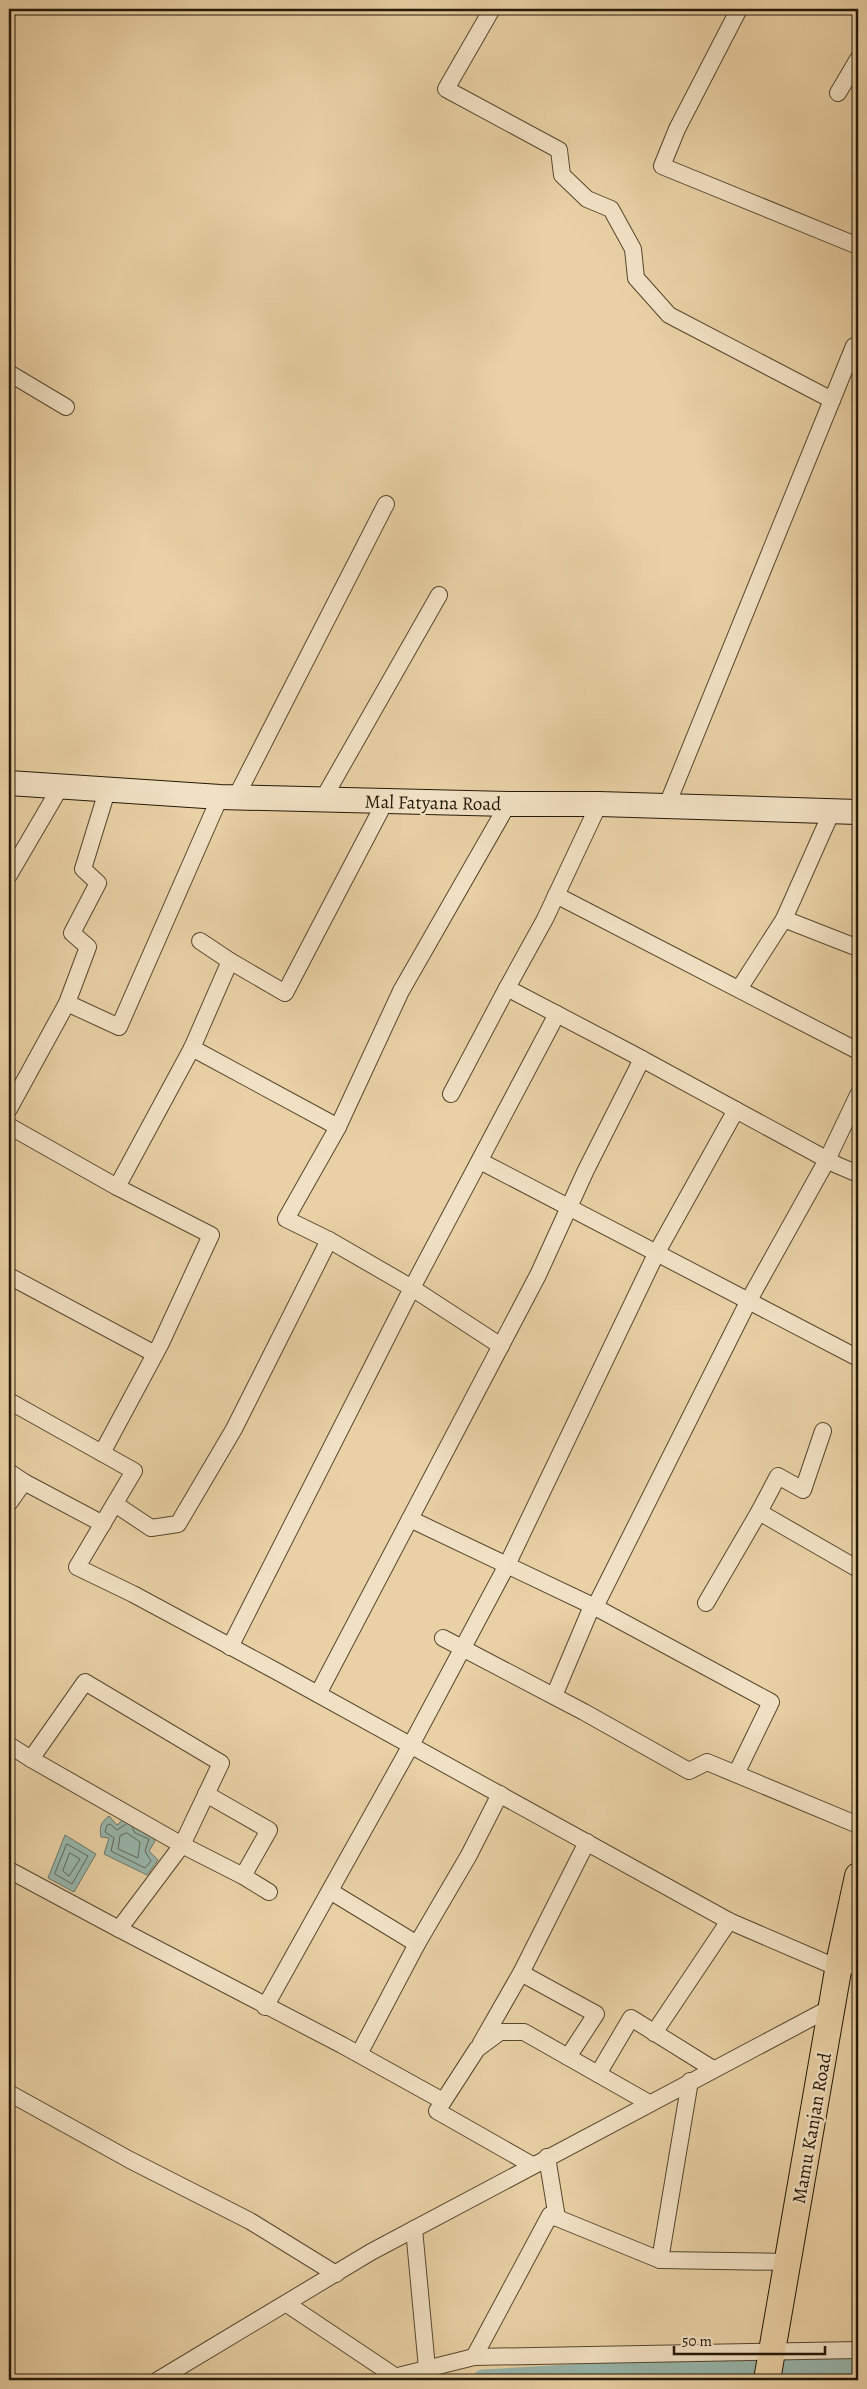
<svg xmlns="http://www.w3.org/2000/svg" width="867" height="2389" font-family="Alegreya,serif">
	<style>
		.water { fill: #98b6ac; stroke: #6a776a }
		.lines { fill: none; stroke-linecap: round; stroke-linejoin: round }
		.shore { stroke: #5f685a; stroke-width: 1 }
		.canal { stroke: #98b6ac; stroke-width: 21 }
		.minor-casing { stroke: #57472f; stroke-width: 18 }
		.secondary-casing { stroke: #261908; stroke-width: 26 }
		.primary-casing { stroke: #261908; stroke-width: 28 }
		.minor { stroke: #f1e1c4; stroke-width: 16 }
		.secondary { stroke: #f1e1c4; stroke-width: 24 }
		.primary { stroke: #e9d1a5; stroke-width: 26 }
		.labels { text-anchor: middle; stroke-width: 4.5; stroke-linejoin: round; paint-order: stroke }
		.street-label { font-size: 19px; fill: #261908; stroke: #f1e1c4 }
	</style>
	<rect width="100%" height="100%" fill="#e9d1a5"/>
	<filter id="stains"><feTurbulence type="fractalNoise" baseFrequency=".004" numOctaves="4"/><feColorMatrix values="0 0 0 0 .2 0 0 0 0 .09 0 0 0 0 .02 0 0 0 .5 -.17"/></filter>
	<radialGradient id="worn" r=".72"><stop offset=".6" stop-color="#630" stop-opacity="0"/><stop offset="1" stop-color="#630" stop-opacity=".3"/></radialGradient>
	<g class="water">
		<path d="M128,1815L152,1833L155,1841L149,1851L158,1860L147,1875L104,1854L109,1838L101,1837C99,1827 101,1822 109,1816L117,1825Z"/>
		<polygon points="65,1835 96,1854 74,1892 48,1878"/>
	</g>
	<g class="lines">
		<g class="shore">
			<polyline points="126,1824 117,1830 110,1824 107,1825 105,1832 114,1838 111,1851 145,1868 151,1861 145,1851 149,1839 135,1833 132,1827"/>
			<polygon points="127,1833 140,1842 138,1858 118,1849 120,1836"/>
			<polygon points="67,1844 88,1856 72,1884 55,1874"/>
			<polygon points="70,1853 80,1859 69,1876 63,1871"/>
		</g>
		<polyline class="canal" points="483,2380 693,2368 858,2369"/>
		<g class="minor-casing">
			<g id="minor">
				<polyline points="492,9 446,89 559,150 562,175 587,199 611,209 633,249 636,278 669,315 832,400"/>
				<polyline points="739,9 677,129 662,166 858,246"/>
				<polyline points="838,93 858,59"/>
				<polyline points="9,373 66,407"/>
				<polyline points="107,791 83,869 98,883 72,933 88,947 67,1003 119,1027 220,797"/>
				<polyline points="236,797 386,504"/>
				<polyline points="323,799 439,595"/>
				<polyline points="508,804 401,991 338,1127 286,1219 329,1240 412,1288 557,1014"/>
				<polyline points="667,805 854,346"/>
				<polyline points="9,875 61,786"/>
				<polyline points="556,895 858,1051"/>
				<polyline points="784,919 858,948"/>
				<polyline points="200,941 230,961"/>
				<polyline points="507,988 545,919 599,804"/>
				<polyline points="739,989 784,919 832,811"/>
				<polyline points="192,1048 230,961 285,993 386,800"/>
				<polyline points="451,1094 507,988 631,1053 837,1165 858,1174"/>
				<polyline points="9,1109 67,1003"/>
				<polyline points="9,1126 117,1187"/>
				<polyline points="480,1161 858,1358"/>
				<polyline points="9,1276 155,1354"/>
				<polyline points="9,1401 134,1471 77,1567 133,1594 276,1671 729,1921 838,1968"/>
				<polyline points="102,1453 161,1343 211,1235 117,1187 192,1048 338,1127"/>
				<polyline points="9,1472 24,1482 9,1503"/>
				<polyline points="24,1482 103,1524"/>
				<polyline points="115,1504 151,1528 178,1524 234,1429 329,1240"/>
				<polyline points="759,1512 778,1476 803,1490 823,1431"/>
				<polyline points="410,1519 595,1607 771,1702 736,1774"/>
				<polyline points="706,1603 759,1512 858,1569"/>
				<polyline points="595,1607 749,1300 827,1160 858,1095"/>
				<polyline points="443,1638 584,1712 689,1771 707,1762 858,1825"/>
				<polyline points="230,1647 412,1288 501,1346"/>
				<polygon points="85,1682 221,1763 182,1845 31,1759"/>
				<polyline points="318,1694 538,1275 586,1170 642,1059"/>
				<polyline points="554,1696 592,1606"/>
				<polyline points="9,1745 31,1759"/>
				<polyline points="206,1794 269,1830 243,1876"/>
				<polyline points="9,1870 119,1929 182,1845 243,1876 269,1892"/>
				<polyline points="330,1891 417,1944 469,1855 500,1794"/>
				<polyline points="119,1929 342,2045 443,2101"/>
				<polyline points="840,1959 858,1968"/>
				<polyline points="521,1973 596,2014 568,2057"/>
				<polyline points="265,2007 411,1745 507,1565 657,1252 736,1110"/>
				<polyline points="654,2033 729,1921"/>
				<polyline points="481,2043 521,1973 587,1842"/>
				<polyline points="359,2054 417,1944"/>
				<polyline points="598,2074 631,2018 713,2069"/>
				<polyline points="9,2093 130,2160 250,2221 336,2274"/>
				<polyline points="547,2157 557,2218"/>
				<polyline points="532,2165 437,2111 477,2049 500,2032 524,2032 649,2103"/>
				<polyline points="414,2229 427,2368"/>
				<polyline points="660,2260 690,2081"/>
				<polyline points="287,2304 396,2377"/>
				<polyline points="474,2357 550,2215 660,2260 788,2262"/>
				<polyline points="158,2380 371,2252 832,2007"/>
				<polyline points="382,2380 474,2357 858,2350"/>
			</g>
		</g>
		<g class="secondary-casing">
			<polyline id="secondary" points="9,783 220,797 508,804 599,804 858,812"/>
		</g>
		<g class="primary-casing">
			<polyline id="primary" points="767,2380 840,1959 858,1876"/>
		</g>
		<use href="#minor" class="minor"/>
		<use href="#secondary" class="secondary"/>
		<use href="#primary" class="primary"/>
	</g>
	<g class="labels">
		<g class="street-label">
			<text transform="translate(433 802) rotate(1)" y="7">Mal Fatyana Road</text>
			<text transform="translate(811 2128) rotate(-80)" y="7">Mamu Kanjan Road</text>
		</g>
	</g>
	<rect width="867" height="2389" fill="none" stroke="#e9d1a5" stroke-width="30"/>
	<rect x="10" y="10" width="847" height="2369" fill="none" stroke="#261908" stroke-width="2.5"/>
	<rect x="15" y="15" width="837" height="2359" fill="none" stroke="#261908"/>
	<path d="M674 2346v8h151v-8" fill="none" stroke="#261908" stroke-width="2.5"/>
	<text x="682" y="2346" font-size="15" fill="#261908" stroke="#f1e1c4" stroke-width="4" paint-order="stroke">50 m</text>
	<rect width="100%" height="100%" filter="url(#stains)"/>
	<rect width="100%" height="100%" fill="url(#worn)"/>
</svg>
